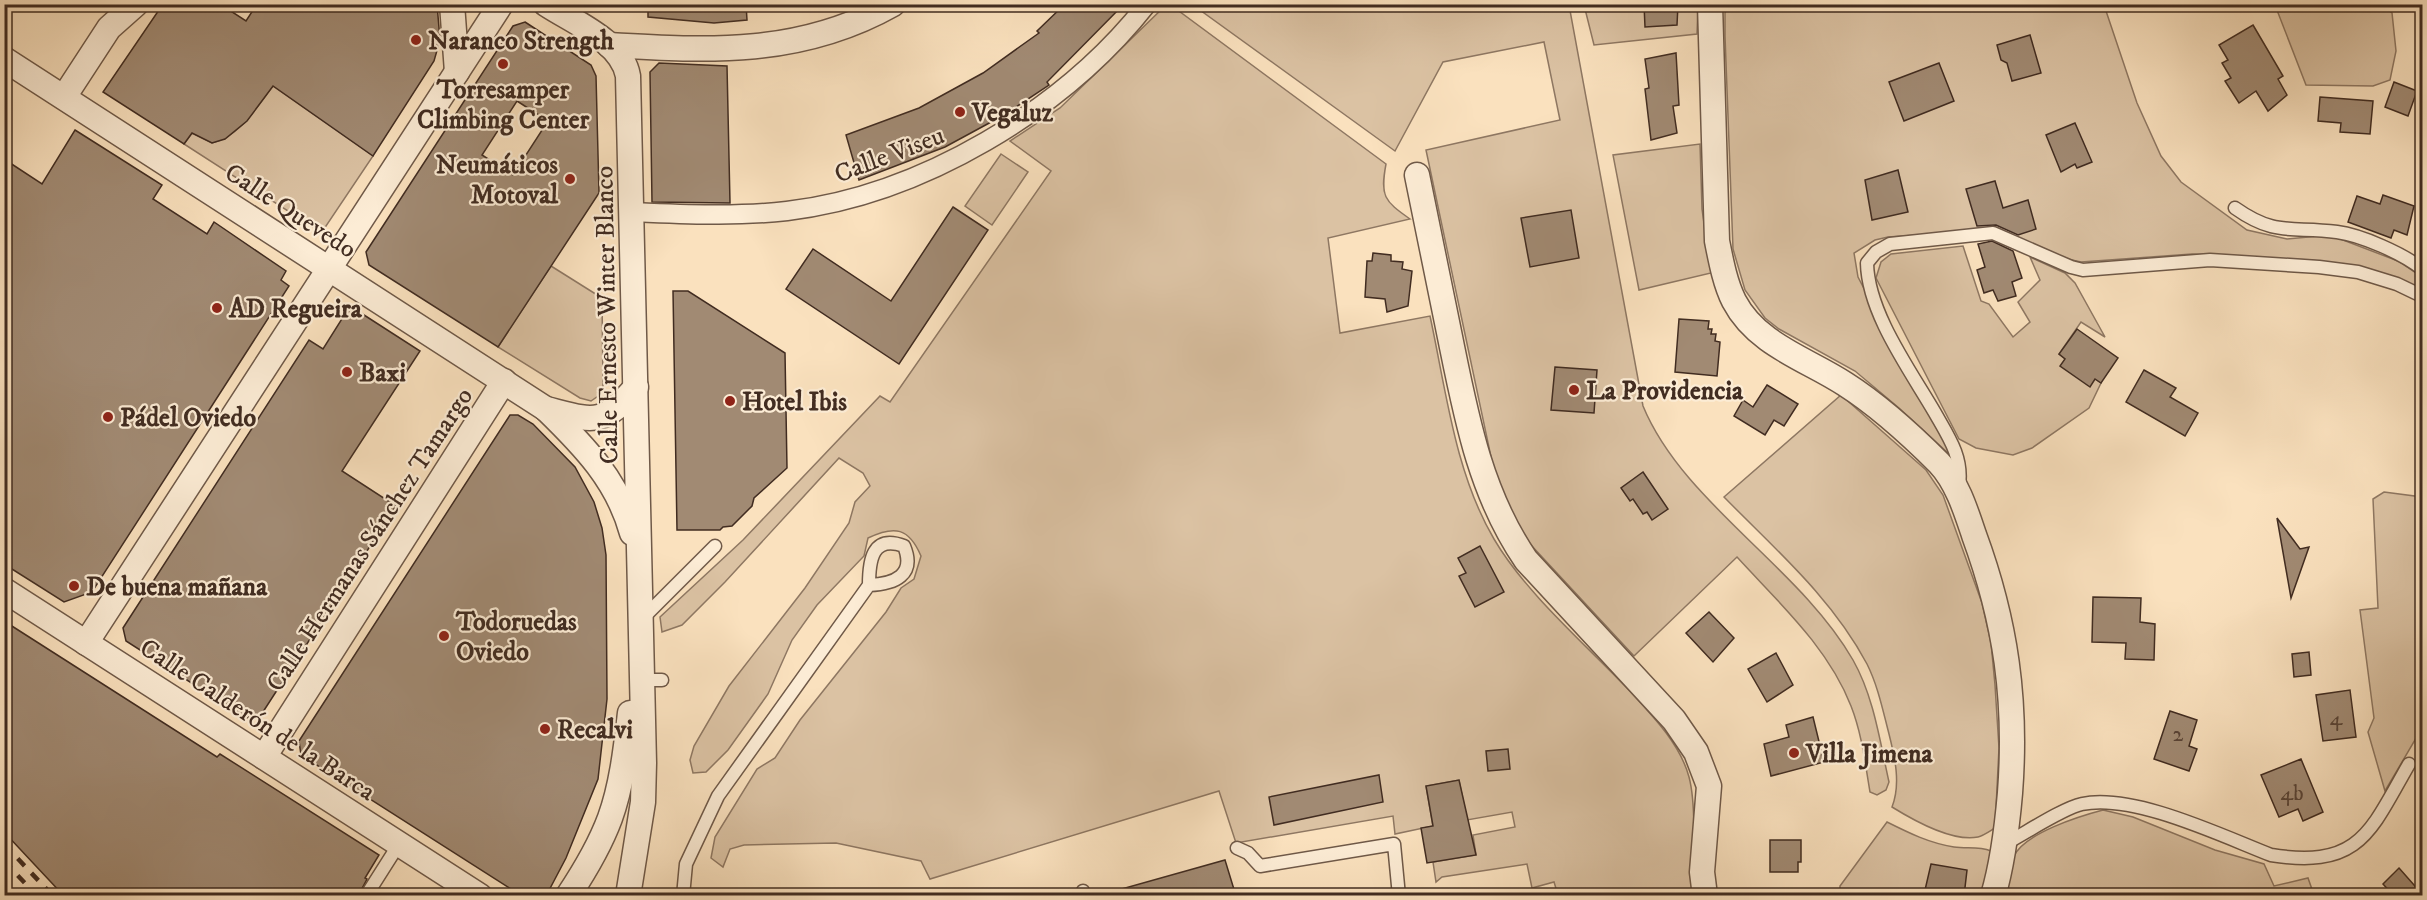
<svg xmlns="http://www.w3.org/2000/svg" width="2427" height="900" font-family="'IM FELL DW Pica',serif">
	<style>
		.green { fill: #dbc2a3; stroke: #8e7762; stroke-width: 1.5 }
		.building { fill: #a18a73; stroke: #412c21; stroke-width: 1.5; fill-rule: evenodd }
		.lines { fill: none; stroke-linecap: round; stroke-linejoin: round }
		.service-casing { stroke: #6f5948; stroke-width: 15 }
		.pedestrian-casing { stroke: #6f5948; stroke-width: 21 }
		.minor-casing { stroke: #6f5948; stroke-width: 27 }
		.service { stroke: #fcecd5; stroke-width: 12 }
		.pedestrian { stroke: #fcecd5; stroke-width: 18 }
		.minor { stroke: #fcecd5; stroke-width: 24 }
		.rail { stroke: #412c21; stroke-width: 4.5; stroke-dasharray: 10 10; stroke-linecap: butt }
		.poi-dot { fill: #8f2418; stroke: #fcecd5; stroke-width: 2 }
		.labels { text-anchor: middle; stroke-width: 4.5; stroke-linejoin: round; paint-order: stroke }
		.number-label { font-size: 22px; fill: #594436 }
		.poi-label { font-size: 26px; font-weight: bold; fill: #412c21; stroke: #fcecd5; text-anchor: start }
		.street-label { font-size: 26px; fill: #412c21; stroke: #fcecd5 }
	</style>
	<rect width="100%" height="100%" fill="#fae1be"/>
	<filter id="stains"><feTurbulence type="fractalNoise" baseFrequency=".00333" numOctaves="4"/><feColorMatrix values="0 0 0 0 .2 0 0 0 0 .09 0 0 0 0 .02 0 0 0 .5 -.17"/></filter>
	<radialGradient id="worn" r=".72"><stop offset=".6" stop-color="#630" stop-opacity="0"/><stop offset="1" stop-color="#630" stop-opacity=".3"/></radialGradient>
	<g class="green">
		<polygon points="1730,4 2104,5 2137,103 2161,156 2181,182 2247,230 2287,239 2330,235 2398,261 2422,277 2422,290 2358,266 2310,260 2192,254 2081,262 2063,258 1991,230 1888,237 1875,240 1854,253 1858,277 1949,451 1948,453 1899,408 1855,371 1779,329 1765,318 1745,290 1733,249 1725,36 1725,13"/>
		<path d="M1193,5H1569L1643,406C1683,503 1800,567 1853,660C1874,697 1880,742 1889,782L1886,790L1877,795L1870,792C1865,763 1862,734 1851,706C1828,647 1779,603 1737,557L1634,656L1530,544L1498,490L1426,150L1560,120L1544,42L1443,62L1395,151Z"/>
		<polygon points="1584,5 1698,5 1697,34 1594,45"/>
		<polygon points="2275,5 2382,5 2392,13 2396,51 2390,80 2373,86 2306,85"/>
		<path d="M1165,6H1172L1386,164C1380,196 1384,201 1410,219L1328,238L1340,333L1430,316C1446,390 1455,473 1494,539C1525,592 1584,643 1627,688C1650,713 1680,743 1689,777C1697,807 1693,864 1692,895H1558L1554,882L1532,888L1527,864L1442,877L1436,882L1433,862L1476,855L1473,835L1515,827L1512,812L1467,820L1459,780L1426,786L1433,826L1395,834L1393,816L1236,843L1219,791L930,879L921,861L836,843L744,845L730,849L723,867L711,858L715,837L757,769L775,758L800,720L886,612L901,588L914,579L921,556C909,528 895,525 868,538L864,556L817,605L792,640L768,694L728,750L706,772L693,773L690,760L694,746L729,686L805,588L849,523L855,502L870,486L863,473L839,458L725,582L682,625L662,632L660,617L743,540L880,396L890,402L1051,171L1010,141L1060,108Z"/>
		<path d="M273,86L373,156L324,229H316L184,144L192,133L212,143C240,136 256,108 273,86Z"/>
		<polygon points="1700,144 1702,209 1711,273 1639,290 1613,155"/>
		<polygon points="1001,154 1028,172 992,225 965,206"/>
		<polygon points="1963,246 1981,301 1989,304 2013,337 2030,322 2018,302 2040,280 2030,257 2065,273 2075,283 2105,337 2081,322 2059,354 2101,383 2089,408 2032,448 2013,455 1976,448 1959,439 1876,278 1881,262 1891,254"/>
		<polygon points="551,266 602,298 603,387 601,394 591,401 580,398 498,347"/>
		<path d="M1841,395L1926,470L1943,495L1982,603L1991,643L1995,685L1999,748L1995,828C1990,831 1983,836 1978,837C1953,842 1913,820 1892,807C1901,784 1895,758 1889,734C1883,711 1878,686 1867,664C1832,598 1776,550 1724,497Z"/>
		<polygon points="2384,492 2422,497 2422,728 2385,791 2368,732 2374,718 2360,610 2378,608 2373,499"/>
		<path d="M2103,810L2133,817L2215,850L2264,864L2274,886L2308,878L2314,895L2001,896C2005,883 2008,868 2014,856C2025,833 2080,816 2103,810Z"/>
		<path d="M1887,822C1909,833 1929,843 1954,847C1967,849 1978,846 1991,851L1985,895L1840,896V886Z"/>
	</g>
	<g class="building">
		<polygon points="163,4 220,4 246,21 257,4 437,4 440,40 434,61 373,156 273,86 247,121 225,139 212,143 192,133 184,144 103,92"/>
		<polygon points="648,4 746,4 747,20 714,23 648,17"/>
		<polygon points="1065,4 1124,4 1047,82 1049,85 1004,115 945,147 859,180 846,135 919,108 983,73 1039,33 1037,31"/>
		<polygon points="1644,4 1678,4 1677,25 1645,27"/>
		<path d="M525,22L591,65L596,76L599,193L498,347L369,265L366,252L513,26ZM517,101L548,121L513,175L482,155Z"/>
		<polygon points="2253,25 2283,76 2278,79 2287,95 2268,111 2256,91 2239,103 2225,81 2231,78 2222,63 2228,60 2219,45"/>
		<polygon points="2030,35 2041,73 2012,81 2007,63 2001,60 1997,45"/>
		<polygon points="1676,53 1679,105 1673,106 1677,133 1651,140 1645,89 1649,88 1645,59"/>
		<polygon points="659,63 727,66 730,203 652,202 650,72"/>
		<polygon points="1939,63 1954,101 1904,121 1889,82"/>
		<polygon points="2394,82 2417,91 2408,116 2385,107"/>
		<polygon points="2320,97 2373,101 2370,134 2340,132 2341,123 2318,121"/>
		<polygon points="2075,123 2092,162 2077,168 2075,164 2061,172 2046,135"/>
		<polygon points="75,130 162,185 153,199 207,234 214,222 286,271 281,280 289,286 92,592 64,602 4,564 4,159 42,184"/>
		<polygon points="1898,170 1908,212 1872,220 1865,180"/>
		<polygon points="1995,181 2003,208 2028,200 2036,229 2018,235 1996,225 1977,226 1966,189"/>
		<polygon points="2383,195 2414,206 2407,235 2394,230 2391,238 2348,222 2357,196 2380,204"/>
		<polygon points="953,207 988,230 899,364 786,289 813,249 891,301"/>
		<polygon points="1571,210 1579,258 1530,267 1521,218"/>
		<polygon points="1992,241 2013,251 2022,278 2012,282 2016,296 1998,301 1993,290 1984,293 1977,270 1985,267 1978,244"/>
		<polygon points="1373,253 1391,255 1391,261 1403,262 1402,269 1412,271 1408,306 1387,312 1385,299 1365,297 1367,261 1372,261"/>
		<polygon points="673,291 688,291 785,353 787,468 754,498 752,506 732,526 723,527 720,530 677,530"/>
		<polygon points="350,306 420,351 342,471 396,506 261,715 246,718 126,641 123,628 309,340 323,349"/>
		<polygon points="1679,319 1709,321 1708,329 1712,329 1711,334 1716,334 1715,341 1720,342 1717,376 1675,372"/>
		<polygon points="2077,329 2118,358 2101,383 2095,379 2090,387 2060,366 2065,359 2059,354"/>
		<polygon points="1555,367 1597,370 1594,413 1551,410"/>
		<polygon points="2144,370 2176,388 2170,397 2198,413 2185,436 2126,402"/>
		<polygon points="1767,385 1798,404 1784,426 1774,420 1765,435 1734,416 1743,400 1753,407"/>
		<polygon points="510,415 518,415 533,424 575,467 594,502 602,528 606,555 607,699 598,779 566,858 546,896 522,896 301,755 299,741"/>
		<polygon points="1643,472 1668,509 1652,520 1647,512 1643,514 1633,499 1630,501 1621,488"/>
		<polygon points="2277,518 2300,549 2309,547 2291,598"/>
		<polygon points="1480,546 1504,592 1475,607 1459,576 1466,573 1458,558"/>
		<polygon points="2093,597 2141,598 2140,622 2155,624 2154,660 2125,659 2126,643 2092,642"/>
		<polygon points="1709,612 1734,638 1713,662 1686,633"/>
		<polygon points="4,621 217,757 220,754 379,855 365,878 367,879 358,896 112,896 90,893 89,896 64,896 4,832"/>
		<polygon points="2309,652 2311,675 2294,677 2292,654"/>
		<polygon points="1776,653 1793,685 1767,702 1748,669"/>
		<polygon points="2350,690 2356,737 2323,741 2316,695"/>
		<polygon points="2170,711 2197,720 2189,746 2197,749 2189,771 2154,759"/>
		<polygon points="1813,717 1824,762 1771,776 1764,744 1789,737 1786,725"/>
		<polygon points="1508,749 1510,769 1488,771 1486,751"/>
		<polygon points="2301,759 2323,812 2303,821 2298,809 2279,817 2261,775"/>
		<polygon points="1379,775 1383,802 1274,825 1269,797"/>
		<polygon points="1459,780 1476,855 1427,863 1421,828 1433,826 1426,786"/>
		<polygon points="1770,840 1801,840 1801,862 1798,862 1798,872 1770,872"/>
		<polygon points="1225,860 1236,896 1119,896 1118,890"/>
		<polygon points="1931,864 1967,870 1964,896 1930,896 1925,890"/>
		<polygon points="2399,868 2422,894 2422,896 2394,896 2383,884"/>
	</g>
	<g class="lines">
		<g class="service-casing">
			<g id="service">
				<path d="M2235,208C2276,237 2292,226 2337,232C2361,235 2404,254 2422,269"/>
				<path d="M1959,485C1963,457 1948,436 1935,413C1910,370 1868,313 1867,263L1876,252L1890,244L1993,233L2071,267L2083,270L2210,260L2319,267L2358,272L2397,284L2422,296"/>
				<polyline points="642,619 715,546"/>
				<polyline points="642,680 662,680"/>
				<path d="M2005,844C2024,834 2063,808 2082,804C2133,793 2222,836 2271,855C2360,869 2370,832 2409,764"/>
				<polyline points="1237,848 1248,853 1260,866 1394,844 1399,896"/>
				<polyline points="1083,891 1085,896"/>
				<polyline points="366,896 399,844"/>
				<path d="M683,896L686,864L718,796L869,585C869,561 872,534 904,546C916,575 895,584 869,585"/>
			</g>
		</g>
		<g class="pedestrian-casing">
			<path id="pedestrian" d="M632,212C684,214 735,217 787,211C921,195 1064,110 1147,4"/>
		</g>
		<g class="minor-casing">
			<g id="minor">
				<polyline points="452,4 457,72"/>
				<path d="M546,4C573,22 622,41 628,76L644,763L643,802L628,896"/>
				<path d="M1710,4L1717,241C1721,261 1725,283 1734,301C1757,345 1807,359 1845,384C1878,405 1911,435 1939,463C1957,482 1966,511 1974,535C2006,622 2017,701 2010,793C2007,828 2003,862 1993,896"/>
				<path d="M609,45C710,51 801,56 893,4"/>
				<path d="M4,59L546,409C584,446 618,481 632,533"/>
				<polyline points="64,97 109,28 136,4"/>
				<path d="M1417,175C1428,229 1439,283 1450,337C1466,416 1480,493 1526,560L1674,720L1696,752L1709,786L1702,872L1705,896"/>
				<path d="M546,409C594,421 602,427 636,387"/>
				<polyline points="4,590 480,896"/>
				<polyline points="86,643 501,4"/>
				<polyline points="264,757 504,381"/>
				<path d="M568,896C584,872 600,845 610,818C622,785 626,747 630,713"/>
			</g>
		</g>
		<use href="#service" class="service"/>
		<use href="#pedestrian" class="pedestrian"/>
		<use href="#minor" class="minor"/>
		<g class="rail">
			<polyline points="4,844 53,896"/>
			<polyline points="4,861 37,896"/>
			<polyline points="4,879 19,896"/>
		</g>
	</g>
	<g class="poi-dot">
		<circle cx="416" cy="40" r="6"/>
		<circle cx="503" cy="64" r="6"/>
		<circle cx="960" cy="112" r="6"/>
		<circle cx="570" cy="179" r="6"/>
		<circle cx="217" cy="308" r="6"/>
		<circle cx="347" cy="372" r="6"/>
		<circle cx="1574" cy="390" r="6"/>
		<circle cx="730" cy="401" r="6"/>
		<circle cx="108" cy="417" r="6"/>
		<circle cx="74" cy="586" r="6"/>
		<circle cx="444" cy="636" r="6"/>
		<circle cx="545" cy="729" r="6"/>
		<circle cx="1794" cy="753" r="6"/>
	</g>
	<g class="labels">
		<g class="number-label">
			<text x="2336" y="725">4</text>
			<text x="2178" y="741">2</text>
			<text x="2292" y="800">4b</text>
		</g>
		<g class="poi-label">
			<text x="428" y="49">Naranco Strength</text>
			<text x="503" y="98" text-anchor="middle">Torresamper<tspan x="503" dy="30">Climbing Center</tspan></text>
			<text x="972" y="121">Vegaluz</text>
			<text x="558" y="173" text-anchor="end">Neumáticos<tspan x="558" dy="30">Motoval</tspan></text>
			<text x="229" y="317">AD Regueira</text>
			<text x="359" y="381">Baxi</text>
			<text x="1586" y="399">La Providencia</text>
			<text x="742" y="410">Hotel Ibis</text>
			<text x="120" y="426">Pádel Oviedo</text>
			<text x="86" y="595">De buena mañana</text>
			<text x="456" y="630">Todoruedas<tspan x="456" dy="30">Oviedo</tspan></text>
			<text x="557" y="738">Recalvi</text>
			<text x="1806" y="762">Villa Jimena</text>
		</g>
		<g class="street-label">
			<text transform="translate(889 154) rotate(-21)" y="9">Calle Viseu</text>
			<text transform="translate(291 210) rotate(33)" y="9">Calle Quevedo</text>
			<text transform="translate(606 315) rotate(-91)" y="9">Calle Ernesto Winter Blanco</text>
			<text transform="translate(369 539) rotate(-57)" y="9">Calle Hermanas Sánchez Tamargo</text>
			<text transform="translate(258 719) rotate(33)" y="9">Calle Calderón de la Barca</text>
		</g>
	</g>
	<rect width="2427" height="900" fill="none" stroke="#fae1be" stroke-width="24"/>
	<rect x="6" y="6" width="2415" height="888" fill="none" stroke="#412c21" stroke-width="3"/>
	<rect x="12" y="12" width="2403" height="876" fill="none" stroke="#412c21" stroke-width="1.5"/>
	<rect width="100%" height="100%" filter="url(#stains)"/>
	<rect width="100%" height="100%" fill="url(#worn)"/>
</svg>
